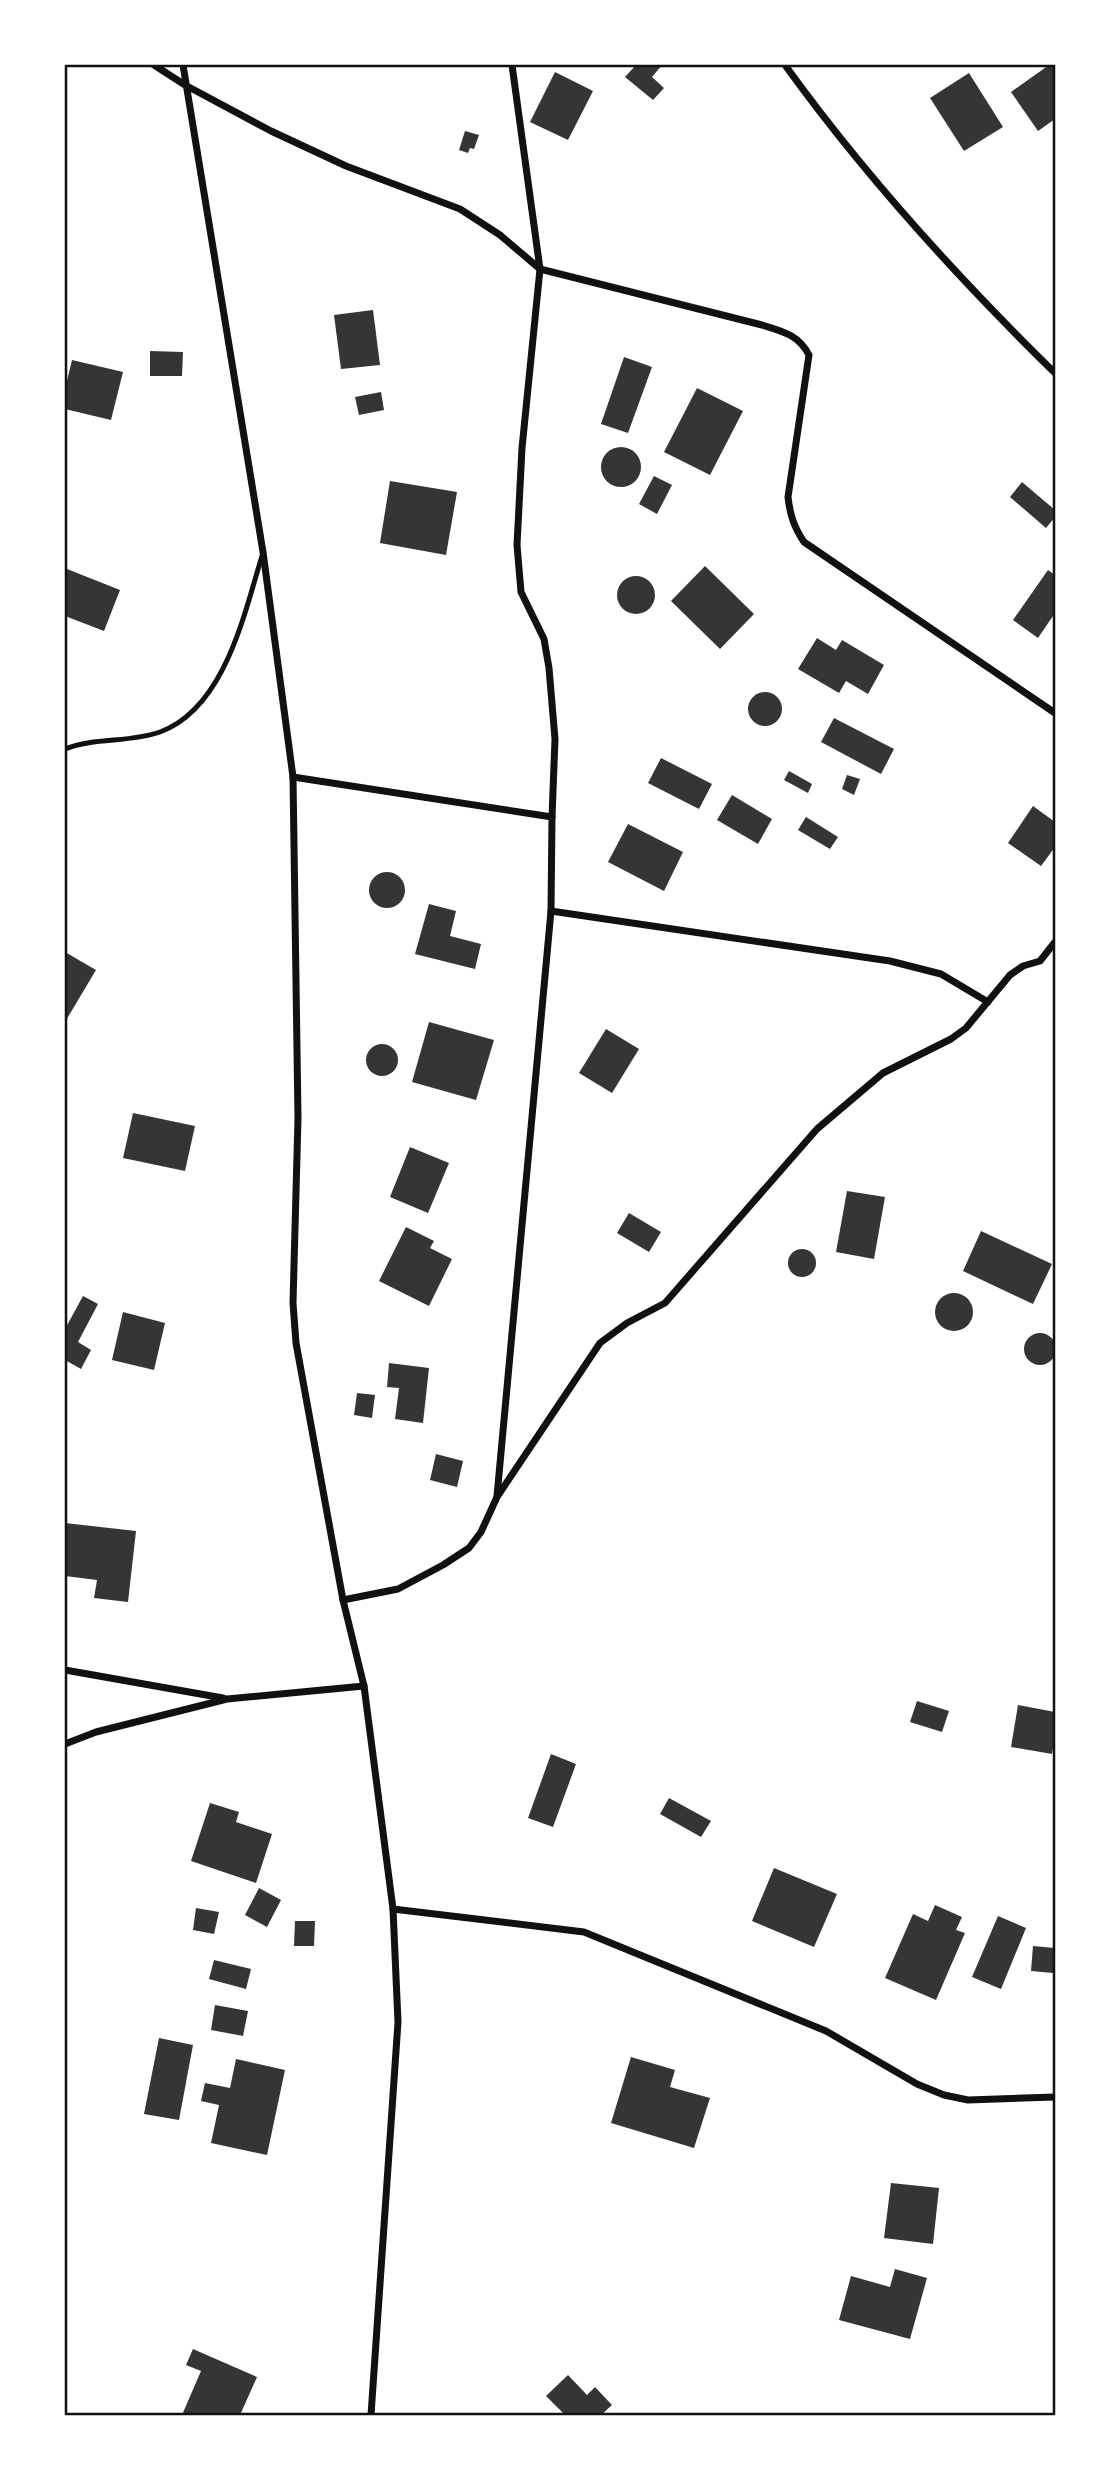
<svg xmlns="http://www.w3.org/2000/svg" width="1120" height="2480" font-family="'Nunito Sans',sans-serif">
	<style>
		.building { fill: #353535 }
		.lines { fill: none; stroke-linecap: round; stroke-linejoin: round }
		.service { stroke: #111; stroke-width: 5 }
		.minor { stroke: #111; stroke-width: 7 }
		.neatline { fill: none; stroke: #111; stroke-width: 2.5 }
	</style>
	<rect width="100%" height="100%" fill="#fff"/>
	<g class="building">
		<polygon points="636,65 662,65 652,77 664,88 653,100 625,77"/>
		<polygon points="1049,65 1055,65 1055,119 1038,131 1011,92"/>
		<polygon points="555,72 593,91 568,140 530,122"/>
		<polygon points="969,73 1003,127 964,151 930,98"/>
		<polygon points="465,131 479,135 474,149 470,148 468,153 459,150"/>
		<polygon points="373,310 380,365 341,369 334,315"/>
		<polygon points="150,351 183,352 182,376 150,376"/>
		<polygon points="624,357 652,367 628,433 601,424"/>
		<polygon points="72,360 123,372 111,420 65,409 65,389"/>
		<polygon points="697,388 743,411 710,475 664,452"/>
		<polygon points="381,392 384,410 359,415 355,397"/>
		<circle cx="621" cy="467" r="20"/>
		<polygon points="654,476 672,485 657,514 639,504"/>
		<polygon points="390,481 457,492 446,555 380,543"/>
		<polygon points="1022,482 1055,510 1055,517 1046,528 1010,497"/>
		<polygon points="705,566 754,614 720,649 671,601"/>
		<polygon points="67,569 120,590 104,631 65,616 65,575"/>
		<polygon points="1048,570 1055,575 1055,613 1038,638 1013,620"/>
		<circle cx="636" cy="595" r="19"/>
		<polygon points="817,638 836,650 842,640 884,665 868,694 846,681 839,693 798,669"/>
		<circle cx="765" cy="709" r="17"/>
		<polygon points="834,718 894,749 881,774 821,742"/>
		<polygon points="661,758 712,784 699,809 648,783"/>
		<polygon points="789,771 812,784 808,793 784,780"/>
		<polygon points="847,775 860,779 854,795 842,789"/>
		<polygon points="732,795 772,819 758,844 717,820"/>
		<polygon points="1033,806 1055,822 1055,847 1041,866 1008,843"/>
		<polygon points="806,817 838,837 830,849 798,830"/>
		<polygon points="628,824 683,852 664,891 608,862"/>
		<circle cx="387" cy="890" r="18"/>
		<polygon points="429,904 456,911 450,936 481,944 475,969 415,954"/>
		<polygon points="65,952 96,970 65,1022"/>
		<polygon points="429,1022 494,1040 476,1100 412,1082"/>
		<polygon points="606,1029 639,1049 612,1093 579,1073"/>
		<circle cx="382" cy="1060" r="16"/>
		<polygon points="133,1113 195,1126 185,1171 123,1158"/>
		<polygon points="410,1147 449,1163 428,1213 390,1197"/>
		<polygon points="847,1191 885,1197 874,1259 836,1252"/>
		<polygon points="629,1213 661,1232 649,1252 617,1233"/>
		<polygon points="406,1227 434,1241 430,1248 452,1259 429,1306 379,1281"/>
		<polygon points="981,1231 1052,1264 1033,1304 963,1271"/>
		<circle cx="802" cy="1263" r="14"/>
		<circle cx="954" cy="1312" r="19"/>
		<polygon points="83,1296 98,1304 78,1342 91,1350 81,1369 65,1360 65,1329"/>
		<polygon points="123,1312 165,1323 154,1370 112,1360"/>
		<circle cx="1040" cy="1349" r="16"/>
		<polygon points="389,1363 429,1368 423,1423 395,1419 399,1388 387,1387"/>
		<polygon points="357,1393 375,1395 372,1418 354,1415"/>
		<polygon points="436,1454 463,1461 457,1487 430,1480"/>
		<polygon points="65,1523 136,1531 128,1602 94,1598 97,1580 65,1576"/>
		<polygon points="917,1701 949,1711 942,1732 910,1722"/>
		<polygon points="1018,1705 1055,1712 1055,1737 1052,1754 1011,1747"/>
		<polygon points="551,1754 576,1764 553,1827 528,1818"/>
		<polygon points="669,1798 711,1821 701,1837 660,1814"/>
		<polygon points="210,1803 239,1812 236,1822 272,1834 256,1883 191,1861"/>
		<polygon points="774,1868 837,1894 814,1947 752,1921"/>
		<polygon points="259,1888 281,1900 267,1927 245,1915"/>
		<polygon points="935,1905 962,1917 956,1930 965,1933 936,2000 885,1978 913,1914 928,1921"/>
		<polygon points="196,1908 219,1912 214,1934 193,1930"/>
		<polygon points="998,1916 1026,1928 1001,1989 972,1977"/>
		<polygon points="295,1921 315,1921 314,1946 294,1946"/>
		<polygon points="1033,1946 1055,1948 1053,1973 1031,1971"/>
		<polygon points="214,1960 251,1969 246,1989 209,1979"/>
		<polygon points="215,2005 248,2011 243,2036 211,2030"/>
		<polygon points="159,2038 193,2045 179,2120 144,2114"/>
		<polygon points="631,2057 675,2070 670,2087 710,2098 694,2148 611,2123"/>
		<polygon points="236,2059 285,2070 267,2155 211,2143 219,2105 201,2101 205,2083 230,2088"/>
		<polygon points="891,2183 939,2188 933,2244 884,2238"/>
		<polygon points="895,2269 927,2278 910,2339 839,2320 851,2276 890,2287"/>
		<polygon points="193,2349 257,2377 240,2415 182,2415 201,2371 186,2365"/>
		<polygon points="568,2375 587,2395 595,2387 612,2405 601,2415 565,2415 546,2396"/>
	</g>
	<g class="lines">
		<path class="service" d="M65,749C95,737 129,743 160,732C225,708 244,614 262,556"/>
		<g class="minor">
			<path d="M154,65L185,85L271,131L346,166L460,209L500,235L540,269L762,325C782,331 799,335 809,355L788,497C790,515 794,527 804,542L1055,713"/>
			<polyline points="183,65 263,552 293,777 298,1118 293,1303 296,1343 343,1600 364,1686 393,1909 398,2022 371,2415"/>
			<polyline points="512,65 540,269 522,448 517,545 521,592 544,639 549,668 555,739 552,817"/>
			<path d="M785,65C865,176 957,277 1055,373"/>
			<polyline points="293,777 552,817 551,911 497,1496"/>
			<polyline points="551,911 890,961 941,974 988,1002"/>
			<polyline points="343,1600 398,1589 443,1565 469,1548 481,1532 497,1497 600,1343 627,1323 665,1303 817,1129 883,1073 951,1039 966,1028 1010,975 1023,966 1040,961 1055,942"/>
			<polyline points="65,1670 223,1698"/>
			<polyline points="65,1744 96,1732 227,1699 364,1686"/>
			<polyline points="393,1909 584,1932 826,2031 917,2084 944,2095 968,2100 1055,2097"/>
		</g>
	</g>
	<rect width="1120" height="2480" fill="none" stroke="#ffffff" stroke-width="133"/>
	<rect x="66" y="66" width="988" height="2348" class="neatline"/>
</svg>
